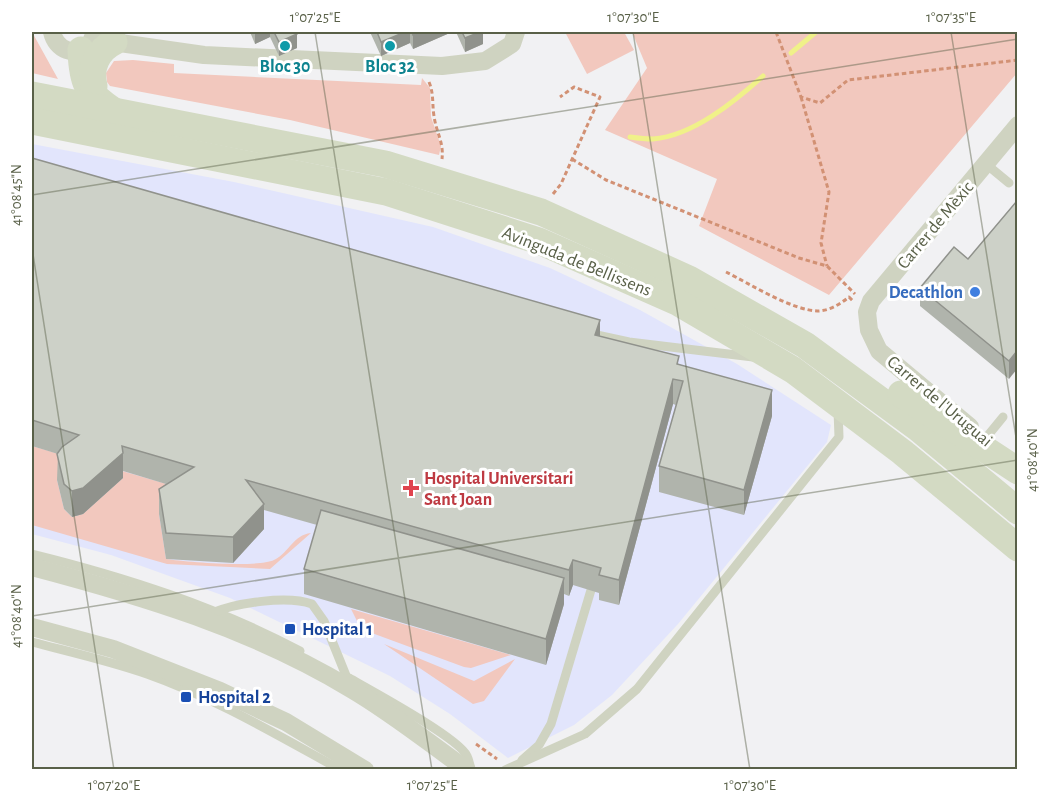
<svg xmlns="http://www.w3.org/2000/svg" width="1049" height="801" font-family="'Alegreya Sans',sans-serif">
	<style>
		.medical { fill: #e2e5fc }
		.green { fill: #f2c8be }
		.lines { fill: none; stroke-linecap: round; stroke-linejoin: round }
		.stream { stroke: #f0f189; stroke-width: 5 }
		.path { stroke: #d29174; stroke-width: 3; stroke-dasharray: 4.5 3; stroke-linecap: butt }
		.service { stroke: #cfd3c1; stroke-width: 9 }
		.minor { stroke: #cfd3c1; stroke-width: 18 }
		.secondary { stroke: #d3dac3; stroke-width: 27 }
		.wall { fill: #b0b4ac }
		.shaded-wall { fill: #90928c }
		.building { fill: #cdd1c8; stroke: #90928c; stroke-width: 1.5 }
		.ticks { fill: none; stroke: #596048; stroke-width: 1.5; stroke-opacity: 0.45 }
		.culture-dot { fill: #0f9aa8; stroke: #fff; stroke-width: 2 }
		.shop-dot { fill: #3f7fe0; stroke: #fff; stroke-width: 2 }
		.health-dot { fill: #e0444e; stroke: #fff; stroke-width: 2 }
		.transit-dot { fill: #1a4fb4; stroke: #fff; stroke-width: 2 }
		.labels { text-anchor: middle; stroke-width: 6; stroke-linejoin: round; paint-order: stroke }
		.culture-label { font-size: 18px; font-weight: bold; fill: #0d838f; stroke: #fff }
		.street-label { font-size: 18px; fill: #596048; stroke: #fff }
		.shop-label { font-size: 18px; font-weight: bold; fill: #366cbe; stroke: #fff; text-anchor: end }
		.health-label { font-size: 18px; font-weight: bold; fill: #be3a42; stroke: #fff; text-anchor: start }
		.transit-label { font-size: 18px; font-weight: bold; fill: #164399; stroke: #fff; text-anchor: start }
		.neatline { fill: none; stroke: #596048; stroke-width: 2 }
		.ticks-label { font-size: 15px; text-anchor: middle; fill: #596048 }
	</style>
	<rect width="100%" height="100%" fill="#f1f1f3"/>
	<polygon class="medical" points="32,144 234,182 433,227 550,268 640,310 737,364 831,425 827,442 678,624 612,695 574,725 508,758 450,714 390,676 230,598 111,555 32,534"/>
	<g class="green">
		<polygon points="32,32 58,79 32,73"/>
		<polygon points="565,32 624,32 634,50 587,74"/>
		<polygon points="632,32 1017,32 1017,73 829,295 699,226 717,179 605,130 647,68"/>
		<polygon points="133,60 174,64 174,73 421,85 422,78 430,88 431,117 441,146 439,155 290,120 110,86 107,82 106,73 114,61"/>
		<path d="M32,446L79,460L57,480L64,509L72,517L83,514L123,478L122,471L194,492L159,514L166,559C187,562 256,568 274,560C290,552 293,535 311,533L270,569L167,564L32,525Z"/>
		<polygon points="351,609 511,655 471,668 464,667 361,629"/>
		<polygon points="384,644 474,681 515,659 484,701 473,704"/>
	</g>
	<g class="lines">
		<g class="stream">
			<polyline points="791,53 816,32"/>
			<path d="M630,137C637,138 646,139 653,139C693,136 735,101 763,76"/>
		</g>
		<g class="path">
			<polyline points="776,32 801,97 820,103 848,80 1018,60"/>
			<path d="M429,82C434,94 432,104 434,116C436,132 444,142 442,159"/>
			<polyline points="801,97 829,192 821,243 827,266"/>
			<polyline points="572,159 606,180 799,258 827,266 855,294"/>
			<polyline points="553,194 561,184 600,97 574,87 560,97"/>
			<path d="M726,272C750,284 793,311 819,311C831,310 840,304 849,297L853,301"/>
			<polyline points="476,744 497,759"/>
		</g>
		<g class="service">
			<polyline points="986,164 1009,183"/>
			<polyline points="592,334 629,342 753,357"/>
			<polyline points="985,439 1003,417"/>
			<path d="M32,554C125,577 215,606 300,651"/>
			<path d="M212,613C236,603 287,595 312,604L324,621L349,683"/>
			<path d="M32,642C70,652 110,661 147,674C215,698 277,735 341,770"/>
			<path d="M349,678C370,690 459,738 467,756C469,760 470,765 471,770"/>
			<polyline points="522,760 539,745 551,724 591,590"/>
			<polyline points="505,770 585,734 637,689 839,437 838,410"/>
		</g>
		<g class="minor">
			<path d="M52,32C56,50 75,58 89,44"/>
			<polyline points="92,39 204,55 442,66 485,61 512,44 516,32"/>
			<polyline points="970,427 879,351 869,330 867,312 871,301 1018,125"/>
			<path d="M32,567C142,596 252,629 351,689C392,713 429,743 467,770"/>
			<polyline points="32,627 113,649 220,691 286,722 365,770"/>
		</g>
		<g class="secondary">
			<path d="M81,50C82,82 86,93 114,111"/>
			<path d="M94,86C89,67 98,50 114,42"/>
			<polyline points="32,95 385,164 541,212 689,279 805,345 918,428 1018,511"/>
			<polyline points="32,121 386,192 539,241 679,303 793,370 902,452 1018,548"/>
			<polyline points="901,394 1018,471"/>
		</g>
	</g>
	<g class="wall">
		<polygon points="250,32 296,32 297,48 279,56 270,37 255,44"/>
		<polygon points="370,32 452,32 413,49 410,43 381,56"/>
		<polygon points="456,32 483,32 483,44 465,52"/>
		<polygon points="32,158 600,336 679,364 772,416 744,515 659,492 659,466 676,405 673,404 619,605 599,600 599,593 573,585 569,596 564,594 564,604 546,665 304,594 304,569 317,525 264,510 264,529 233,563 166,559 159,514 159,489 166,484 123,471 123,478 83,514 72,517 64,509 57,480 58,454 32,446"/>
		<polygon points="1016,202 1009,379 920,306 920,288 968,259"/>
	</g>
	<g class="shaded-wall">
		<polygon points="255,32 270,32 270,37 255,44"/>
		<polygon points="405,32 410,32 410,43 381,56 381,42"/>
		<polygon points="421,32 452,32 413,49 413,35"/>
		<polygon points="480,32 483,32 483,44 465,52 465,38"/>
		<polygon points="297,34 297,48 279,56 279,42"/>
		<polygon points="600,320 600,345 595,335"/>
		<polygon points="1017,351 1017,369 1009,379 1009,361"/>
		<polygon points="673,379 673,404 619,605 619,580"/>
		<polygon points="772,390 772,416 744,515 744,490"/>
		<polygon points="123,453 123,478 83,514 72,517 72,491"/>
		<polygon points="264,504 264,529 233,563 233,537"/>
		<polygon points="573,560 573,585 569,596 569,570"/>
		<polygon points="564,578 564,604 546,665 546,639"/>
	</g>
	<g class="building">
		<polygon points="274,32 296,32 297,34 279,42"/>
		<polygon points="377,32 405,32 381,42"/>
		<polygon points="412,32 421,32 413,35"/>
		<polygon points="462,32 480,32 465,38"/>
		<polygon points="32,158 600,320 595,335 679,356 677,364 772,390 744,490 659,466 683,381 673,379 619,580 599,575 601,568 573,560 569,570 246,480 264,504 233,537 166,533 159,489 194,467 122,446 123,453 83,488 72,491 64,484 57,454 62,447 79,435 32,420"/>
		<polygon points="1016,202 1017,203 1017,351 1009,361 920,288 954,247 968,259"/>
		<polygon points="321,510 564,578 546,639 304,569"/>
	</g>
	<path class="ticks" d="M315,32L432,770M633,32L750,770M951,32L1018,450M32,195L1018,39M32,248L114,770M32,616L1018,460"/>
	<g class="culture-dot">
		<circle cx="285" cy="46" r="6"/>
		<circle cx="390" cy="46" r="6"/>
	</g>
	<circle class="shop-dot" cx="975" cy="292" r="6"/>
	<path class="health-dot" d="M408 479h6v6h6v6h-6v6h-6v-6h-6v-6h6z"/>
	<g class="transit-dot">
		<rect x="284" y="623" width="12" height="12" rx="3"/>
		<rect x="180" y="691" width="12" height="12" rx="3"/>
	</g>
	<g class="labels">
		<g class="culture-label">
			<text x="285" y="72">Bloc 30</text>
			<text x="390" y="72">Bloc 32</text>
		</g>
		<g class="street-label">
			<text transform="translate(935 225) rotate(-50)" y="6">Carrer de Mèxic</text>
			<text transform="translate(577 261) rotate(22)" y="6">Avinguda de Bellissens</text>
			<text transform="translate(940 401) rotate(40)" y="6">Carrer de l'Uruguai</text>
		</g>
		<g class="shop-label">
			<text x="963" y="298">Decathlon</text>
		</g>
		<g class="health-label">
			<text x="424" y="484">Hospital Universitari<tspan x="424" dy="21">Sant Joan</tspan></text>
		</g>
		<g class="transit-label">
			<text x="302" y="635">Hospital 1</text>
			<text x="198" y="703">Hospital 2</text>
		</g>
	</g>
	<rect width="1049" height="801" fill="none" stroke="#ffffff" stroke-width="66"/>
	<rect x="33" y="33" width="983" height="735" class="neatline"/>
	<g class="ticks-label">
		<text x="315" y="22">1°07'25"E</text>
		<text x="633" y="22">1°07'30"E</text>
		<text x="951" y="22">1°07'35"E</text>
		<text transform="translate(16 195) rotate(-90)" y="5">41°08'45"N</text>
		<text transform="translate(1032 460) rotate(-90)" y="5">41°08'40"N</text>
		<text transform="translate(16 616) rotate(-90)" y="5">41°08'40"N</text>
		<text x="114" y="790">1°07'20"E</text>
		<text x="432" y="790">1°07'25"E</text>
		<text x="750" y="790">1°07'30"E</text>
	</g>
</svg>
